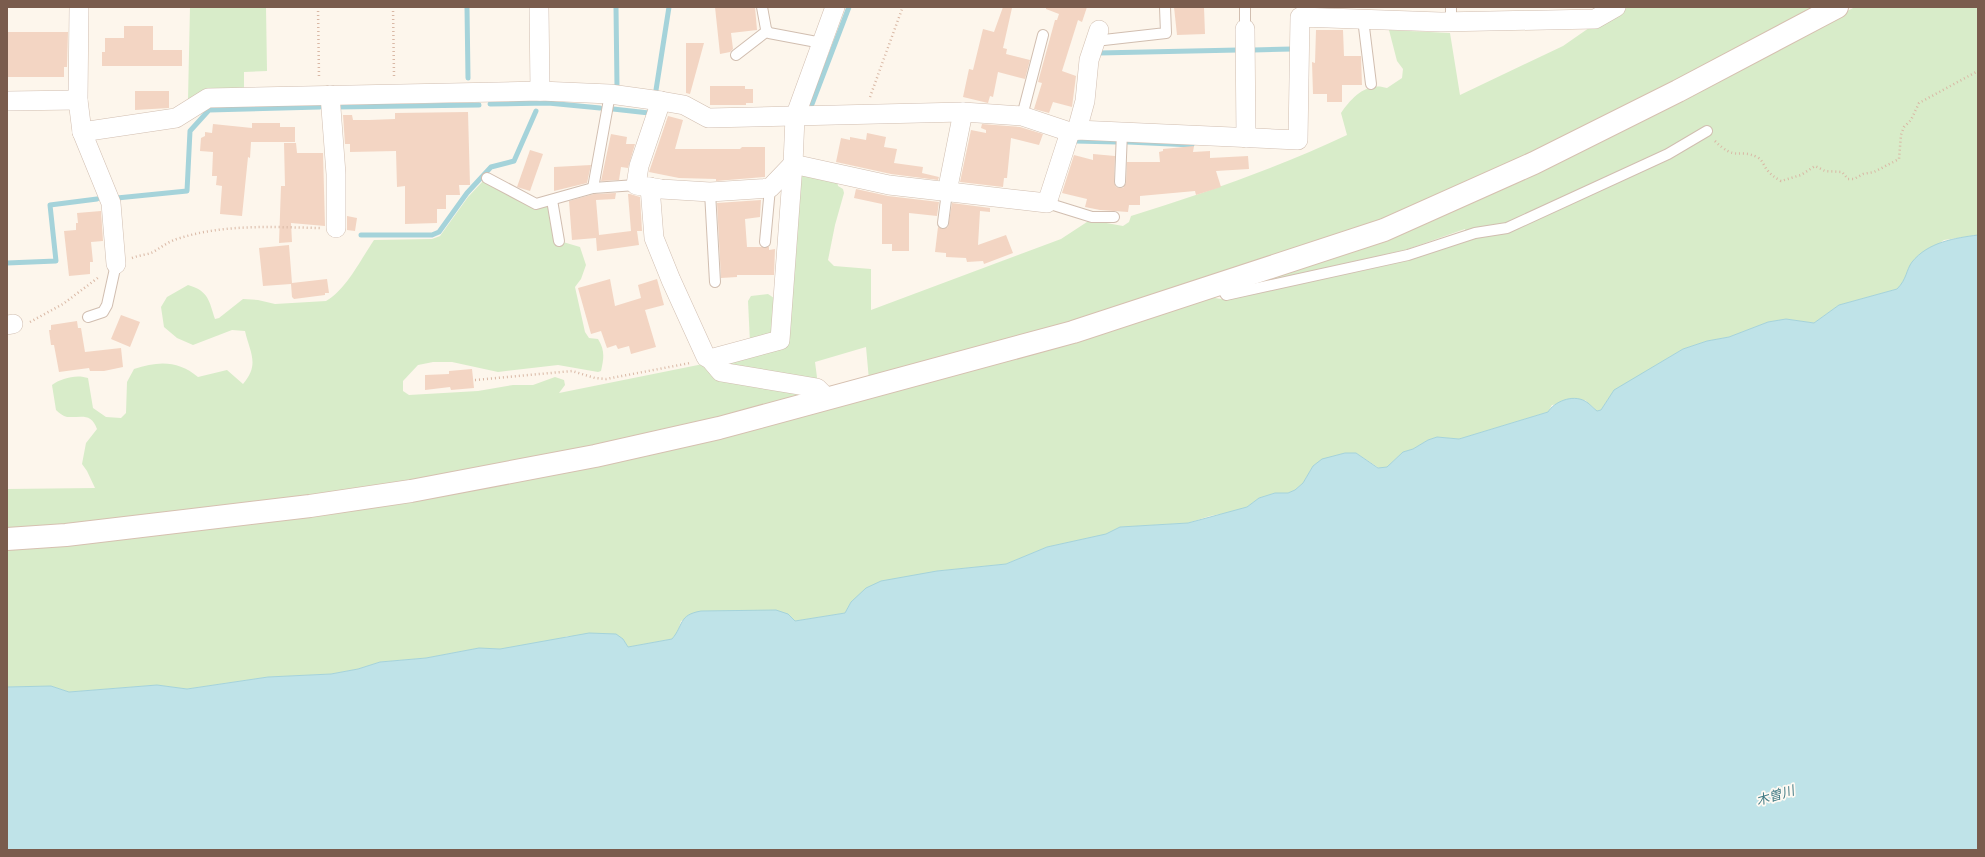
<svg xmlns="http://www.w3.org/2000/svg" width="1985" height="857" font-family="'PT Sans Narrow','Noto Sans JP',sans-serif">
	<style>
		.green { fill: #d8ecc9 }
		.water { fill: #bfe3e8; stroke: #a5d3da }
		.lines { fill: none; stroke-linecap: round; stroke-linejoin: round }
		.stream { stroke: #a5d3da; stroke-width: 5 }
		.building { fill: #f3d5c3 }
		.lane-casing { stroke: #d1beb0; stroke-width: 12 }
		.street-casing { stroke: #d1beb0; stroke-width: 20 }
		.secondary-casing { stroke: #d6c0b0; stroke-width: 24 }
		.path { stroke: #d9b8a5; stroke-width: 2.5; stroke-dasharray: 1 3; stroke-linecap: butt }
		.lane { stroke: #fff; stroke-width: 10 }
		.street { stroke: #fff; stroke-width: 19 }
		.secondary { stroke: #fff; stroke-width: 22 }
		.labels { text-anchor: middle; stroke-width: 3.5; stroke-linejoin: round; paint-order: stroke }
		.water-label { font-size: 13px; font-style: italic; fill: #437c86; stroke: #fffaf3 }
	</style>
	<rect width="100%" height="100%" fill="#fdf6ec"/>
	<g class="green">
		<polygon points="190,7 266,7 267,71 244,72 244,88 188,100"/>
		<path d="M1626,7H1818L1540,150L1390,218L1077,323L869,380L866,347L815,362L818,385L725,370L722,360L786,341L797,170L837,178L838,186L843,189L844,193L835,225L828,260L834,266L871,269V310L1061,239L1090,220L1123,226L1129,222L1131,216C1204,193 1277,168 1347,135L1341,113C1351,98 1367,81 1387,88L1402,78L1403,69L1397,61L1389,30L1450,33L1460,95L1563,46L1599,21Z"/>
		<polygon points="1855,7 1978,7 1978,235 1944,240 1912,262 1904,282 1897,289 1839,305 1814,323 1786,319 1768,322 1729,337 1707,341 1683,349 1645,372 1608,399 1601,410 1597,411 1585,400 1552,405 1548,412 1459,439 1437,437 1428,440 1413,449 1403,452 1387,467 1379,468 1356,453 1345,453 1322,460 1313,466 1303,483 1295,490 1288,493 1275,493 1259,498 1247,507 1231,512 1210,516 1188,523 1120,527 1107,534 1047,547 1006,564 937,571 851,602 845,613 795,621 788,614 701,611 681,621 677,634 672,639 628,647 623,639 568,636 552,641 500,649 479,648 426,658 380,662 358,669 331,674 268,677 187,689 157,685 69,692 51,686 7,687 7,547 583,466 1209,297 1227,300 1409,259 1468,241 1465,229 1405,250 1239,287 1677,99"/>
		<path d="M484,180L531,206L550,203L563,242L580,247L586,265L581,279L575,287L585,332L589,338L598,339C605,350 604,358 601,371L598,372L558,365L498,372L452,362H433L418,365L403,381V391L409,395L478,391L513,385H533L555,377L564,380L565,385L559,393L708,363L816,391L688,428L347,492L7,532V489L95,488L87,471L82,464L86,443L97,429C91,412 81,418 67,417C63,416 59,413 56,410L52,385C61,378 77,374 88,378L93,408L106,417L121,418L126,413L127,382L134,369C158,361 178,360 198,377L227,370L243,384C260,364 250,353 245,331L232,330L193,345L177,338L164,327L161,307L167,297L188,285C209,291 209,301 215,319L219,318L243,299L258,300L275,304L326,301C346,290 361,259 374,240L432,239L440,236L468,197Z"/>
		<polygon points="768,294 774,298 775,337 750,343 748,301 751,296"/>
	</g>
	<path class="water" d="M1978,235V850H7V687L51,686L69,692L157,685L187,689L268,677L331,674L358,669L380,662L426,658L479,648L500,649L589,633L616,634L623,639L628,647L672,639C684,625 678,615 701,611L776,610L788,614L795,621L845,613L851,602L866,588L881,581L937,571L1006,564L1047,547L1106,534L1120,527L1188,523L1247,507L1259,498L1275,493H1288L1295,490L1303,483L1313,466L1322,459L1345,453H1356L1378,468L1387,467L1403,452L1413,449L1428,440L1437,437L1459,439L1548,412C1554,402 1572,394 1585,401C1589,403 1593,408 1597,411L1601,410L1614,390L1683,349L1707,341L1729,337L1768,322L1786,319L1814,323L1839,305L1897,289C1907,279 1906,270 1912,262C1928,242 1955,238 1978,235Z"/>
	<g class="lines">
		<g class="stream">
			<polyline points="467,7 468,78"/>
			<polyline points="616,7 617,87"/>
			<polyline points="1253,50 1292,49"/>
			<polyline points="1098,55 1099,53 1238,50"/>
			<polyline points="656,90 669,7"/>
			<polyline points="490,104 548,103 600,108"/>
			<polyline points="812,104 849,7"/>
			<polyline points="336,107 479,105"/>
			<polyline points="613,109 649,113"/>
			<polyline points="1075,141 1117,142"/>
			<polyline points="1128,142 1192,145"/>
			<polyline points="117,198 187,191 190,131 209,110 320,107"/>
			<polyline points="361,235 432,235 439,232 467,193 491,167 514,161 536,111"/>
			<polyline points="7,263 56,261 50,205 97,199"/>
		</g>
	</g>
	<g class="building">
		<polygon points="715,7 755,7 757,30 731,33 733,49 730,52 720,54"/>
		<polygon points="1003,7 1012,8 1003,48 1007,49 1006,54 1030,60 1025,79 998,72 993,97 990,96 988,103 963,97 969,69 973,70 983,29 994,32"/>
		<polygon points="1046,7 1087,7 1082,22 1078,20 1062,71 1076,76 1072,107 1053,102 1049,113 1034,109 1042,83 1038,82 1055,20 1057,20 1059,14 1046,9"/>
		<polygon points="1174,7 1204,7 1205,34 1177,35"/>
		<polygon points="124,26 153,26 153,50 182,50 182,66 102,66 102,52 105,52 105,38 124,38"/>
		<polygon points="1316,30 1343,30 1344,56 1361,56 1362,85 1342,85 1342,102 1327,102 1327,94 1313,94 1312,62 1315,63"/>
		<polygon points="7,32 68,32 67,67 64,67 64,77 7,77"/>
		<polygon points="686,43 704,43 690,94 686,93"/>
		<polygon points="710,86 745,86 745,89 753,89 753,103 746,103 746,105 710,105"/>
		<polygon points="135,91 169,91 169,108 135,110"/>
		<polygon points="468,112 470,185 459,185 460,195 446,195 446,209 437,209 437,223 405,224 405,186 397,187 396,151 350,152 350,144 345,144 343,115 352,115 353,120 369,120 395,119 395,113"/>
		<polygon points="668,116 683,120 675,149 740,149 742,147 765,147 765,177 716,181 716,179 679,178 649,172"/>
		<polygon points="252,123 280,123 280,127 295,127 295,142 251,142 250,158 248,157 242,216 220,214 222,186 216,185 217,176 212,176 213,152 200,151 201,138 205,136 205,132 212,133 213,124 252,128"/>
		<polygon points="982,124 1020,127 1043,134 1039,145 1011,138 1007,178 1004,178 1003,187 960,182 971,130 986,133 986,130 981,128"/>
		<polygon points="867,133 886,137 884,147 897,149 894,163 923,167 922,173 939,177 938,180 891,174 836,162 841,138 850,140 850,137 866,140"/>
		<polygon points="611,134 627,137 626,144 635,144 628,168 621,167 619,180 601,181"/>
		<polygon points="284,143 296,143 297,153 323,153 325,226 291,223 292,242 279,243 281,186 285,186"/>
		<polygon points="1194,146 1193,152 1210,151 1210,158 1248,156 1249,169 1216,171 1221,187 1196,195 1195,191 1140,196 1140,205 1129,205 1128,212 1100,210 1085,207 1087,199 1062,193 1074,155 1093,160 1093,154 1115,156 1114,182 1116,187 1120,188 1123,188 1126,183 1127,162 1160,162 1159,152 1163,151 1163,149"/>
		<polygon points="530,150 543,154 530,191 517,187"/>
		<polygon points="591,165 587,183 554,191 554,167"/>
		<polygon points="856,189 888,196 939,202 937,216 909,213 909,251 892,251 892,244 882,244 882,204 854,198"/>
		<polygon points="616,193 615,199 596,200 599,235 631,231 628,194 630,194 640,197 642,231 637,231 639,245 597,251 596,238 572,240 569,201 594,194"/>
		<polygon points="761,200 760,217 745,219 747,247 769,247 769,250 775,249 774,275 737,275 737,277 721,278 717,203"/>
		<polygon points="952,203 990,208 990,212 980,211 978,245 1006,235 1013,253 984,264 983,261 967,262 966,258 946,257 946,253 935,252 938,227 943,229 948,227"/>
		<polygon points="101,211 103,241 91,242 93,262 90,262 90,274 69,276 64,231 76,230 76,223 78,223 77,213"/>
		<polygon points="347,216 357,218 355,231 347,230"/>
		<polygon points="289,245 292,283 327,279 329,293 325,293 325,295 294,299 292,297 291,284 263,286 259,248"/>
		<polygon points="610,279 615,306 641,298 638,285 657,279 664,305 645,310 656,347 631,354 629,346 618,349 616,345 607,348 601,331 591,334 578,288"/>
		<polygon points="121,315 140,322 130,347 111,339"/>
		<polygon points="77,321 78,328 81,328 85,352 121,348 123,367 104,371 90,371 89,368 59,372 54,345 51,345 49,330 51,330 51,325"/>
		<polygon points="472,369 474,388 451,390 450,387 425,390 425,375 449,374 449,371"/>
	</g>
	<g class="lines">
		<g class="lane-casing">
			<g id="lane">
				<polyline points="762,7 766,29 769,33 822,43"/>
				<polyline points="1245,7 1245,29"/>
				<polyline points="1363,19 1371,84"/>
				<polyline points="1451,22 1451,7"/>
				<polyline points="1095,41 1166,33 1165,7"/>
				<polyline points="736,55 767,31"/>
				<polyline points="1022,116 1043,35"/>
				<polyline points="487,178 536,204 593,188 636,185"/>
				<polyline points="1120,182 1122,132"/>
				<polyline points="593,188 610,94"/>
				<polyline points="710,192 715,282"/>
				<polyline points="552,200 559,241"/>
				<polyline points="1047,203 1092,217 1114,217"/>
				<polyline points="943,223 947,192"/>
				<polyline points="765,242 770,188"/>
				<polyline points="1220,285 1226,295 1408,255 1475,233 1507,228 1668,154 1707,131"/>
				<polyline points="88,317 103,312 107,305 116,264"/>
			</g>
		</g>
		<g class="street-casing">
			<g id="street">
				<polyline points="79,7 78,100 82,132 111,203 116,264"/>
				<polyline points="539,7 540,91"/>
				<polyline points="1245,29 1246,138"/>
				<polyline points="330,95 336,174 336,228"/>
				<polyline points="7,101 78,100"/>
				<polyline points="661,101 639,166 636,185 661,189 710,192 770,188 793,164 889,185 1047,203 1070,132"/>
				<polyline points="1077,130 1085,101 1089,60 1099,30"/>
				<polyline points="82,132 176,118 208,98 540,91 610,94 661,101 684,105 708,118 963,112 1022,116 1070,132 1077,130 1298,140 1300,17 1441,22 1595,19 1616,7"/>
				<polyline points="650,187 654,238 671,280 706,357 710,359"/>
				<polyline points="947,192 963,112"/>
				<polyline points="7,325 13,324"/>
				<polyline points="828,399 817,388 721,372 710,359 780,340 793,164 795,117 835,7"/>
			</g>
		</g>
		<g class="secondary-casing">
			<polyline id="secondary" points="7,539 66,535 310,506 411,491 595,456 719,428 1073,332 1384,230 1534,163 1678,91 1837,7"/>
		</g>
		<g class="path">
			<polyline points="318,7 319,78"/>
			<polyline points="393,7 394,76"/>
			<polyline points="870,97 902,9"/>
			<path d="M1715,141C1736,162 1738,148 1757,157C1763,160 1764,167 1768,171C1772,176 1776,178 1781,181L1801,175L1815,166L1825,171L1842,172L1848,179H1854L1863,174L1874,172L1899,159L1901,135L1904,127L1911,120L1919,103L1978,71"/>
			<path d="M132,258C139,255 147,255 153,252C162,247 169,241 180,238C225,224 273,227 320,228"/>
			<polyline points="30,322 63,304 99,277"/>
			<polyline points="475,380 572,371 595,378 606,379 690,363"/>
		</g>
		<use href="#lane" class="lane"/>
		<use href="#street" class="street"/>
		<use href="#secondary" class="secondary"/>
	</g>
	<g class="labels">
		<g class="water-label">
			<text transform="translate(1775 795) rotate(-17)" y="5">木曽川</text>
		</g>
	</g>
	<rect width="1985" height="857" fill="none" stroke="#7a5c4d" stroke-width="16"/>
</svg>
